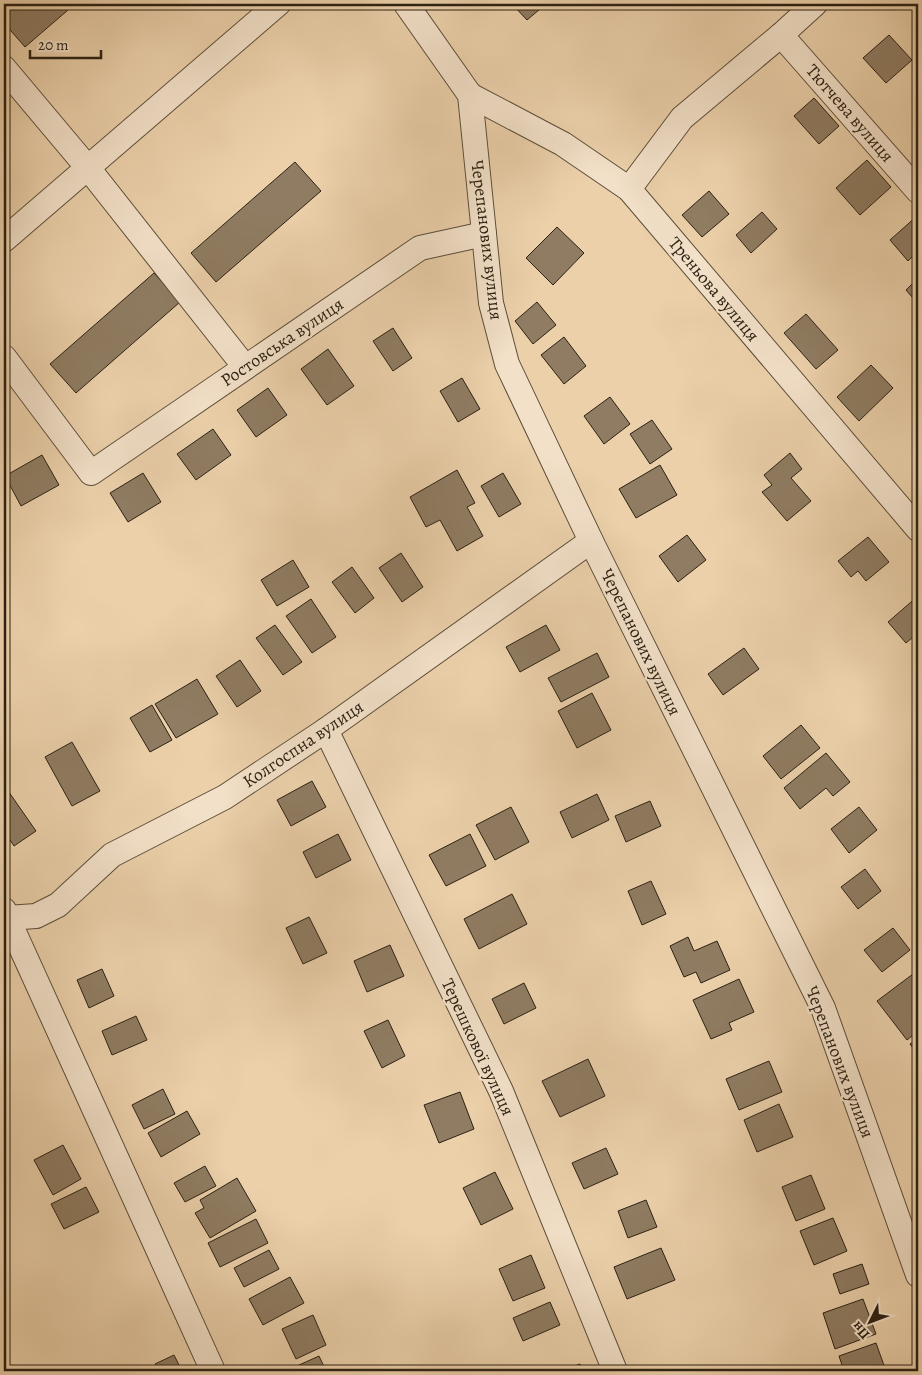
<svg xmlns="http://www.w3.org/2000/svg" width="922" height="1375" font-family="Alegreya,serif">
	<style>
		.building { fill: #8f7c62; stroke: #2c2113 }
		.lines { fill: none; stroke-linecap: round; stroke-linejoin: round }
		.minor-casing { stroke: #5c4d39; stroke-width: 26 }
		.minor { stroke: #f2e0c8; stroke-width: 24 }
		.labels { text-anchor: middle; stroke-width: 4.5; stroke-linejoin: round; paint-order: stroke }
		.street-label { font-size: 18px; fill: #2c2113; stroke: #f2e0c8 }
	</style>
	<rect width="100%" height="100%" fill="#ebd0aa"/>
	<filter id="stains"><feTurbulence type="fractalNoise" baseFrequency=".004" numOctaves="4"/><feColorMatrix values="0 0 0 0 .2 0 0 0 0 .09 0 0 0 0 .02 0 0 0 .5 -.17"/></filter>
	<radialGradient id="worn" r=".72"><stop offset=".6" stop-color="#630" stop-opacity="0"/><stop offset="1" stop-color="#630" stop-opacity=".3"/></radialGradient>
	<g class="building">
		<polygon points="16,4 75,4 25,47 4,23 4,14"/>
		<polygon points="512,4 546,4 527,20"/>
		<polygon points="889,35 912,60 886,83 863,58"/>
		<polygon points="814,98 839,126 819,144 794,116"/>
		<polygon points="867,160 891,187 860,215 836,188"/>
		<polygon points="295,162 321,191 216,282 191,253"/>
		<polygon points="709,191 729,214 702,237 682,215"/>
		<polygon points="762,212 777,229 751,253 736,235"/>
		<polygon points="917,216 918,251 908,261 890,240"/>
		<polygon points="557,227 584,253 553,285 526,258"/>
		<polygon points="154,273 180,302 76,393 50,364"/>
		<polygon points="918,278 918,304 906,290"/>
		<polygon points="537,302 556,325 533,344 515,321"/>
		<polygon points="806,314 838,350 816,369 784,333"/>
		<polygon points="393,328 412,358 393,371 373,341"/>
		<polygon points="564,337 586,366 564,384 541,355"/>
		<polygon points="328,349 354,386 327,405 301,369"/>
		<polygon points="871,365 893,388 859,421 837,397"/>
		<polygon points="462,378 480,409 458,422 440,391"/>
		<polygon points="268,388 287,415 256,437 237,410"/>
		<polygon points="610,397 630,424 604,444 584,416"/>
		<polygon points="652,420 672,449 650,464 630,434"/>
		<polygon points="213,429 231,455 196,480 177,454"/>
		<polygon points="790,453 802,469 791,478 811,501 787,521 762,492 772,485 764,475"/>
		<polygon points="42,455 59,485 21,506 5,476"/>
		<polygon points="660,465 677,495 636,518 619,489"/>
		<polygon points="457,470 475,503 467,507 483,536 457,551 440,520 426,527 410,497"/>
		<polygon points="143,473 161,502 128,522 110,493"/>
		<polygon points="503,473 521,504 499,517 481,486"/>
		<polygon points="687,535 706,560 678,582 659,556"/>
		<polygon points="868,537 889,562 866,581 858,571 851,577 838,561"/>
		<polygon points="401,553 423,587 402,602 379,568"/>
		<polygon points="293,560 309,587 277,606 261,580"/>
		<polygon points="352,567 374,598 355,613 332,582"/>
		<polygon points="918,596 918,633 906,643 888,622"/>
		<polygon points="311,599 336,637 312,653 286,616"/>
		<polygon points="275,625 302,662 283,675 256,638"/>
		<polygon points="546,625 560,650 520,672 506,647"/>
		<polygon points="744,648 759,669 723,695 708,674"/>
		<polygon points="597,653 609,677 561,702 548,678"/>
		<polygon points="240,660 261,691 237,707 216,676"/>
		<polygon points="197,679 218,714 176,738 155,704"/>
		<polygon points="592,693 611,730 577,748 558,711"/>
		<polygon points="152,705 172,740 150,752 130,718"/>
		<polygon points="801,725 820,748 781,779 763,756"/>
		<polygon points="72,742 100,791 72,806 45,757"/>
		<polygon points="826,753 850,782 833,796 826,788 800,809 784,788"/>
		<polygon points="312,781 326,807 291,826 277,800"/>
		<polygon points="4,785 36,831 14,846 4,831"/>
		<polygon points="597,794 609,820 572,838 560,812"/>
		<polygon points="650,801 661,826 626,842 615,816"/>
		<polygon points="511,807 529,842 495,860 476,825"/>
		<polygon points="859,807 877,830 849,853 831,829"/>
		<polygon points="338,834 351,860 316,878 303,852"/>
		<polygon points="470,834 486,866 446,886 429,855"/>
		<polygon points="865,869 881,891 858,909 841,887"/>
		<polygon points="651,881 666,914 642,925 628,891"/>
		<polygon points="512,894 527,924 479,949 464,919"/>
		<polygon points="309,917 327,953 303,964 286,928"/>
		<polygon points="893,928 910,950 882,972 864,950"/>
		<polygon points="688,937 694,951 717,941 730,970 701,983 696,972 684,977 670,946"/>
		<polygon points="390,945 404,976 367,992 354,961"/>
		<polygon points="102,969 114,996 89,1008 77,980"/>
		<polygon points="913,974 918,981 918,1031 907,1040 877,1001"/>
		<polygon points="739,979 754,1012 729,1023 732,1030 711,1039 693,1000"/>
		<polygon points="524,983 536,1008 504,1024 492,999"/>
		<polygon points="136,1016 147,1040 112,1055 102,1031"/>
		<polygon points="388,1020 405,1056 382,1068 364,1031"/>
		<polygon points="918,1039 918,1055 910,1044"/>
		<polygon points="588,1059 605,1096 560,1117 542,1081"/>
		<polygon points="769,1061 782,1092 739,1110 726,1079"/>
		<polygon points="163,1089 175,1114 144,1129 132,1105"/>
		<polygon points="460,1092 474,1129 439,1143 424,1105"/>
		<polygon points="779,1104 793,1137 757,1152 744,1120"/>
		<polygon points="187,1111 200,1134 161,1157 148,1133"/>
		<polygon points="63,1145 81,1179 53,1195 34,1160"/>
		<polygon points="606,1148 618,1174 584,1189 572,1163"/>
		<polygon points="205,1166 216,1186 185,1202 174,1183"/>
		<polygon points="495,1172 513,1209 481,1225 463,1188"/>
		<polygon points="811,1175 825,1209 796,1221 782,1187"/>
		<polygon points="237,1178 256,1211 210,1238 195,1213 204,1208 200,1200"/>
		<polygon points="86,1187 99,1212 64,1229 51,1204"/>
		<polygon points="646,1200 657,1227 628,1238 618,1211"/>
		<polygon points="833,1218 847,1251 814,1265 800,1231"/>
		<polygon points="256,1219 268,1243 220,1267 208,1243"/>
		<polygon points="661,1248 675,1280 627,1299 614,1267"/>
		<polygon points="269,1250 279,1269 244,1287 234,1268"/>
		<polygon points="531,1255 545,1288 513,1301 499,1269"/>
		<polygon points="862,1264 869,1284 840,1294 833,1274"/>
		<polygon points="290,1277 304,1303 263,1325 249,1299"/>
		<polygon points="863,1299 876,1334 835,1349 823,1313"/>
		<polygon points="550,1302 560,1325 523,1341 513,1318"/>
		<polygon points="313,1315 326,1345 296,1359 282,1329"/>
		<polygon points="876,1343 886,1371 844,1371 839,1356"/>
		<polygon points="174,1355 182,1371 159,1371 155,1364"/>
		<polygon points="319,1356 326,1371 288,1371 288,1370"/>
		<polygon points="580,1364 583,1371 561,1371"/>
	</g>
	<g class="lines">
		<g class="minor-casing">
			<g id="minor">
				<polyline points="406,4 470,95 491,303 507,364 591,541 823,1008 918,1275"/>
				<polyline points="781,35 918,191"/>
				<polyline points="4,68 88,168 245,367"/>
				<polyline points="470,95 563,144 629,189 918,529"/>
				<polyline points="629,189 682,118 781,35 815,4"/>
				<polyline points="4,240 278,4"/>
				<polyline points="4,357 91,473 420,248 484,234"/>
				<polyline points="326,730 501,1091 615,1371"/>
				<polyline points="4,910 213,1371"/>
				<polyline points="4,919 7,918 36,916 58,905 112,855 225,797 326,730 591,541"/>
			</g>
		</g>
		<use href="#minor" class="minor"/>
	</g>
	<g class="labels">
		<g class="street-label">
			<text transform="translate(850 113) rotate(49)" y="6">Тютчева вулиця</text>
			<text transform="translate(487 240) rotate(83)" y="6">Черепанових вулиця</text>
			<text transform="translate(714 289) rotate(50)" y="6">Треньова вулиця</text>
			<text transform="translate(282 342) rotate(-34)" y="6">Ростовська вулиця</text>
			<text transform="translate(641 642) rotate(64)" y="6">Черепанових вулиця</text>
			<text transform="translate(303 744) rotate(-34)" y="6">Колгоспна вулиця</text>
			<text transform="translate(478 1047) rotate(65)" y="6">Терешкової вулиця</text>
			<text transform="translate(840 1062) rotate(69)" y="6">Черепанових вулиця</text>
		</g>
	</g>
	<rect width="922" height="1375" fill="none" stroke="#ebd0aa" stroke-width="20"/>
	<rect x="5" y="5" width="912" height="1365" fill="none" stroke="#2c2113" stroke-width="2.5"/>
	<rect x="10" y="10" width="902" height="1355" fill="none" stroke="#2c2113"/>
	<g transform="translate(870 1322) rotate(228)" stroke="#f2e0c8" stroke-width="4" paint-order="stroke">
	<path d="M0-4L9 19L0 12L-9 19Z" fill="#2c2113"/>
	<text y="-8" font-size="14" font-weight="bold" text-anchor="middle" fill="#2c2113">Пн</text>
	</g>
	<path d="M30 50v8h71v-8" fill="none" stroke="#2c2113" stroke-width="2.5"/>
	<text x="38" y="50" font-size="15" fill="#2c2113" stroke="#f2e0c8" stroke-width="4" paint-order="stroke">20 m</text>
	<rect width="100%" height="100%" filter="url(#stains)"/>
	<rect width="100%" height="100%" fill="url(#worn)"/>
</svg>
